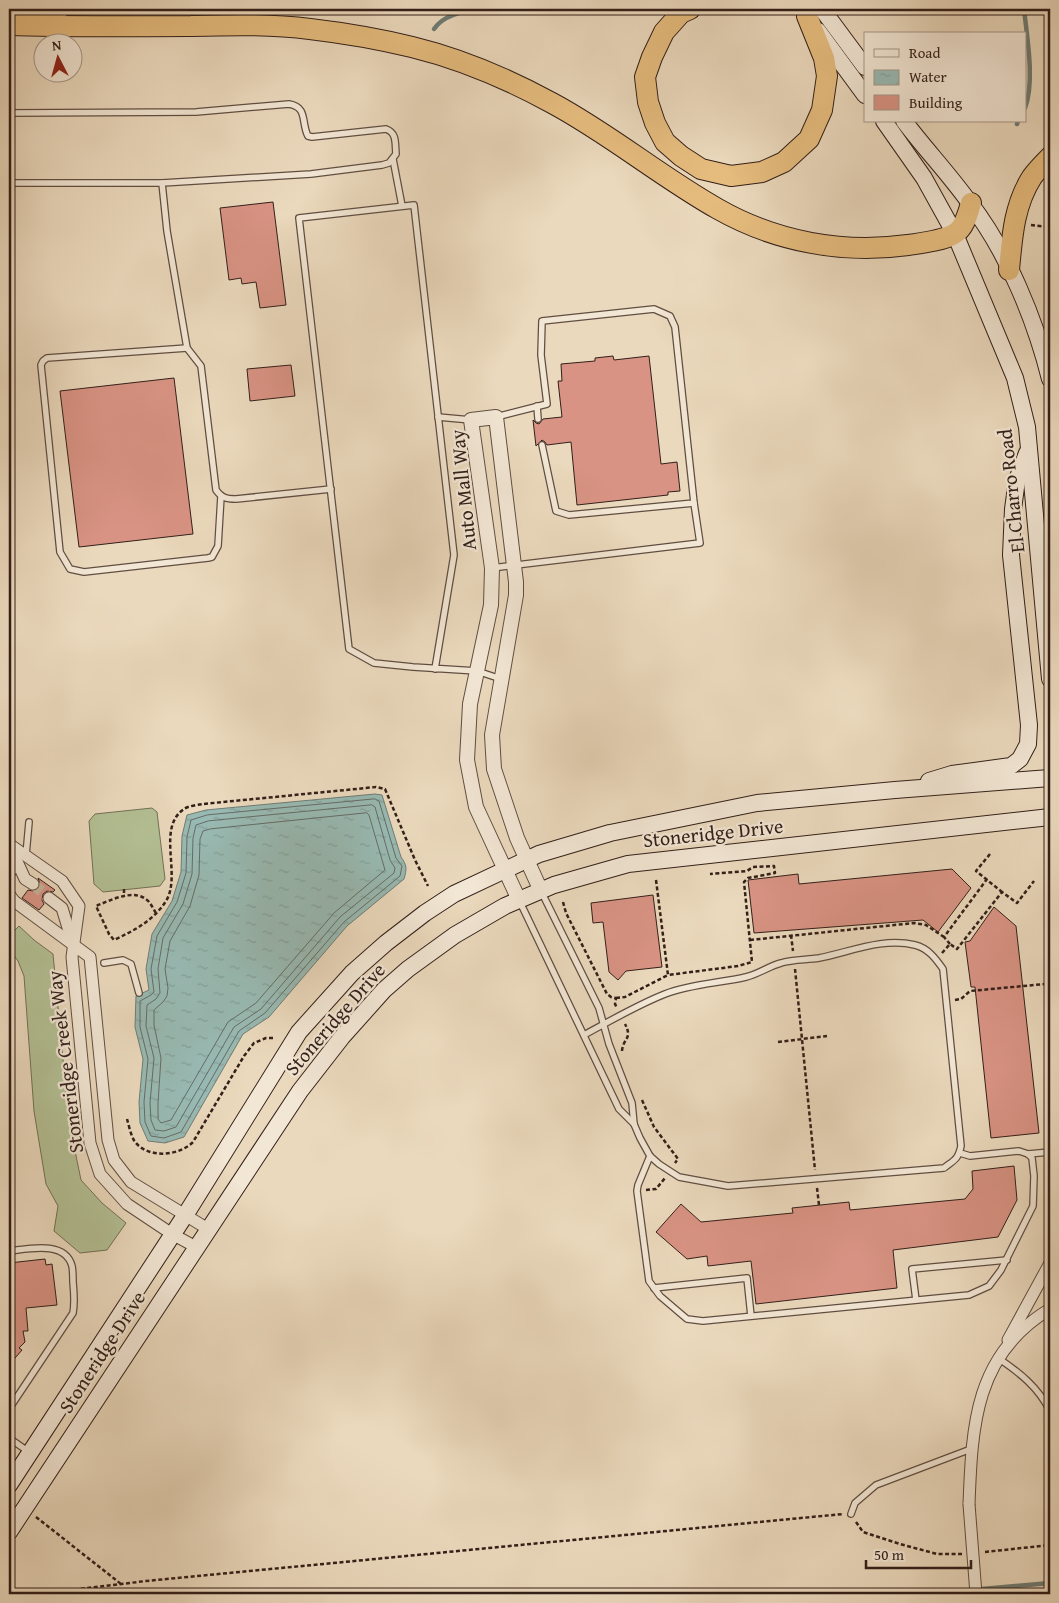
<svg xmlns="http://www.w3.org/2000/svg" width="1059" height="1603" font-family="'Gentium Book Plus',serif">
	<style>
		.grass { fill: #b3c094; stroke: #727056 }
		.water { fill: url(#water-ripples); stroke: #6f7c75 }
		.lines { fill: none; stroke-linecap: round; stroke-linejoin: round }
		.shore { stroke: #656c66; stroke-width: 1 }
		.stream { stroke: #6f7c75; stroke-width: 4.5 }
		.building { fill: #d99384; stroke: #321f19 }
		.minor-tunnel { stroke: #c6b49c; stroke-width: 11; stroke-dasharray: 11 5.5; stroke-linecap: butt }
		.service-casing { stroke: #604e42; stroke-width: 8 }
		.minor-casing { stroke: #604e42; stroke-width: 13 }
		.tertiary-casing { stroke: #604e42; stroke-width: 16 }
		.secondary-casing { stroke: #321f19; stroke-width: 18 }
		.motorway-casing { stroke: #321f19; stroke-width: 22 }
		.path { stroke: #321f19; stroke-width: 2.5; stroke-dasharray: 4 2.5; stroke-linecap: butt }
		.service { stroke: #f2e6d4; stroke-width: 5.5 }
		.minor { stroke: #f2e6d4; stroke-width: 11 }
		.tertiary { stroke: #f2e6d4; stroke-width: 14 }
		.secondary { stroke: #f2e6d4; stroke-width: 16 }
		.motorway { stroke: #e6bc7e; stroke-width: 20 }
		.minor-bridge-casing { stroke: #604e42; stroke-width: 13; stroke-linecap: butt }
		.minor-bridge { stroke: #f2e6d4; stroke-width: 11 }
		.labels { text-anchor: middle; stroke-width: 4.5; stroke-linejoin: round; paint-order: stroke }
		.street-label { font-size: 20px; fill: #321f19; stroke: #f2e6d4 }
	</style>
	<defs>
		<pattern id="water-ripples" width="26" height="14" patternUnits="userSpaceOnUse" patternTransform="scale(1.25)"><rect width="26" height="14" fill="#98bab3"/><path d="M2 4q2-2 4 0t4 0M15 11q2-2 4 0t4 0" fill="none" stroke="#839f99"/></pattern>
	</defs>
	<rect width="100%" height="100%" fill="#ebd9bd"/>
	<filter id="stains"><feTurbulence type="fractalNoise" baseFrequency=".004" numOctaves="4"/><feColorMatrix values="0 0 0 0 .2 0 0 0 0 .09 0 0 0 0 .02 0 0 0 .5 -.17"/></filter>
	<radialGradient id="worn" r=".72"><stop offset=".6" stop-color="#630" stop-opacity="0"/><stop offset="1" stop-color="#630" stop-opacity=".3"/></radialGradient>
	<g class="grass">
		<polygon points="152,808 157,812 165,879 160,886 103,892 94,884 89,821 95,814"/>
		<polygon points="19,926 34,940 53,954 69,1122 81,1180 102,1203 126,1223 107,1250 80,1253 54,1231 58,1206 46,1184 34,1111 24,976 18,961 9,949 9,936"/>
	</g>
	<path class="water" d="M375,794L382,795L401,857C407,865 407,869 404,879L347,926L269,1017L243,1034L184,1137L165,1143L148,1141L140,1123L139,1102L143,1059L135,1027L136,996L149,990L146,969L152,934L172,901L181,872L182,836L187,815L206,810Z"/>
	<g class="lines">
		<g class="shore">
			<polygon points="375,799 379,801 396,858 402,866 400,876 344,922 265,1013 239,1031 181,1132 164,1138 151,1136 145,1122 144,1102 148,1059 140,1027 140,1001 151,995 154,992 151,969 157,936 177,902 186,873 187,837 191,820 207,815"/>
			<polygon points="372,805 375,807 390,860 395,868 394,873 340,917 261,1009 234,1027 176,1127 164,1131 155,1130 151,1120 150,1103 154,1058 146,1026 147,1005 156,999 160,993 158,969 163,938 183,904 192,874 193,838 196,825 208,821"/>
			<polygon points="367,813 369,815 385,870 334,913 256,1003 228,1022 171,1120 161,1123 158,1119 158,1103 161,1058 154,1025 154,1010 163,1002 167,996 168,988 165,969 170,941 190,906 199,875 200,839 203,831 210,829"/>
		</g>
		<g class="stream">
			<path d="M1024,9C1027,37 1035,82 1025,108"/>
			<path d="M434,29C444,14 468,10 485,9"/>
			<polyline points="1017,124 1018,121"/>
			<polyline points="926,1594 1050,1583"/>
		</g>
	</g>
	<g class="building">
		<polygon points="273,202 286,305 260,308 256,282 242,284 241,278 229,280 220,208"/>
		<polygon points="613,356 614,360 649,356 661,464 677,462 680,491 668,492 668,495 577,505 571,442 547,445 545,442 542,440 536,446 533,420 536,423 539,424 543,419 562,417 558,381 562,381 561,364 595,361 595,358"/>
		<polygon points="291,365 295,396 250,401 247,369"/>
		<polygon points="174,378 193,534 79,547 60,391"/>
		<polygon points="952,869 971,888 938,932 923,920 754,933 748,880 798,874 799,884"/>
		<polygon points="38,878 55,890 53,892 47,891 43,894 42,900 44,904 39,910 22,898 28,890 33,891 39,888 40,884"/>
		<polygon points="653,895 662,967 626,971 618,980 609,972 603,922 593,923 591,903"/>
		<polygon points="994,907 1016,926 1039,1133 991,1138 975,987 971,987 965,942 970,941"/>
		<polygon points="1014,1166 1017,1200 998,1237 893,1250 897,1288 756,1304 751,1261 708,1266 707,1256 687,1259 656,1232 681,1204 701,1222 793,1213 792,1208 849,1202 850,1210 965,1199 973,1189 972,1171"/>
		<polygon points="45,1259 46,1265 52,1264 57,1305 26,1308 28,1331 23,1331 25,1342 19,1348 22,1350 9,1365 9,1263"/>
	</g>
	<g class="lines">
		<polyline class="minor-tunnel" points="33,884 49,898"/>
		<g class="service-casing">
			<g id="service">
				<path d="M9,113L196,112L289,104C308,107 301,123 308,136L312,137L386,129C397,133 395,143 396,154L389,163L382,165L311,174L162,183H9"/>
				<polyline points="393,159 402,206"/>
				<path d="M162,183L167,231L187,348L201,366L216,490C222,498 226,499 236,499L331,489"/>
				<polyline points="187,348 47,358 43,361 41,365 60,552 70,569 84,572 208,558 212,557 218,546 221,496"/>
				<polyline points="537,406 538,419"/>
				<polyline points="438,417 471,420"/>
				<polyline points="496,417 547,404 541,355 542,321 654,309 670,316 675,327 694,503 569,515 556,511 542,445"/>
				<polyline points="492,568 700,543 694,503"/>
				<polyline points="435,669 454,555 414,205 299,218 349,649 374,663 413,667 477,671 501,679"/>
				<polyline points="26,855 29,822"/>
				<polyline points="9,877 19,865"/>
				<path d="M542,893L599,1008L609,1044L632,1103L634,1124L640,1138L650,1156L659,1164L679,1177L728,1186L944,1168C954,1160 958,1160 961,1146L943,969C936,959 928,948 915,945C883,937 850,952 819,958C807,960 793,959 781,963C769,966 759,974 746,977C720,983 690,984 665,994C637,1005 610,1021 584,1035"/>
				<polyline points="520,902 619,1109 634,1124"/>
				<polyline points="104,963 123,960 131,964 139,993"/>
				<polyline points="1028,1154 1050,1152"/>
				<polyline points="650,1156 638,1185 637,1191 649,1281 660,1296 687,1319 703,1321 969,1295 989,1286 1001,1270 1033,1206 1034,1176 1032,1158 1028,1154 1019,1151 970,1156 960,1153"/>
				<path d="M9,1251C28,1249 65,1240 72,1266C73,1271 73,1277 73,1282C74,1292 75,1302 73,1313L9,1409"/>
				<polyline points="654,1288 747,1278 751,1316"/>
				<polyline points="916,1300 912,1269 1007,1260"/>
				<path d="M998,1358C1020,1373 1038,1387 1050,1411"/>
				<polyline points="9,1438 29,1452"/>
				<polyline points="851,1514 855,1503 876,1485 971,1449"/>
			</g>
		</g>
		<g class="minor-casing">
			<g id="minor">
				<polyline points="9,844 62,881 79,906 72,957 90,1143 100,1174 127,1204 172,1234 196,1247"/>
				<polyline points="9,844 25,879 33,884"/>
				<polyline points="9,894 14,901 90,957 108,1140 114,1160 131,1182 208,1229"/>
				<polyline points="49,898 62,908 72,941"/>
				<polyline points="1008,1340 1050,1263"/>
				<path d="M969,1504C972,1425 975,1354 1050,1309"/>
			</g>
		</g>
		<g class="tertiary-casing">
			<polyline id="tertiary" points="519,900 476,807 467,760 470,704 491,605 492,568 471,420 496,417 516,582 516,595 492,735 494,769 517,838 541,891"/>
		</g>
		<g class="secondary-casing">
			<g id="secondary">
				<polyline points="822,9 865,67"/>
				<polyline points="818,31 865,95"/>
				<polyline points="884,121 924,178 955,234 1015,378 1027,427 1050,679"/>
				<path d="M904,121C925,149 949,174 969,202C1007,251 1035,319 1050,379"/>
				<polyline points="929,781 952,774 1011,766 1020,759 1028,744 1029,725 1011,555 1013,509 1017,480 1027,453"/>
				<polyline points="9,1485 186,1214 299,1032 352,973 386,943 425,913 454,894 539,854 610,833 757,803 895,790 1050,778"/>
				<polyline points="9,1532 300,1091 342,1037 384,990 408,969 455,935 505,906 554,885 628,864 1050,817"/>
			</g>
		</g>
		<g class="motorway-casing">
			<g id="motorway">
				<polyline points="690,9 681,13 664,32 652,57 645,77 648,102 655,123 665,142 681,156 701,169 731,176 762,172 784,162 809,139 822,110 827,76 824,58 807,16"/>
				<polyline points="9,14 59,9"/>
				<path d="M9,25C69,27 130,26 191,26C230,25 271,24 310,29C344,33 379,39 412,47C461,59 508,79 552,103C610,134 661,177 718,209C776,242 843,254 908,245C921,243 942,241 954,234C964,229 968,214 971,203"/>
				<path d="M1009,270C1012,237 1014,205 1032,177C1037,170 1044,163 1050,157"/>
			</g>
		</g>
		<g class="path">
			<polyline points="1031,225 1047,227 1050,225"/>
			<polyline points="1047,227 1050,235"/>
			<polyline points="990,854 976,871 1002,892"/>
			<polyline points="656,880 668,975 738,966 752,962 744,882 748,878 775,873 774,866 753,867 747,871 710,874"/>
			<polyline points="124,889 124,895"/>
			<polyline points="563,902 566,913 607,994 611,997 616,998 615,1004 617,1008"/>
			<path d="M156,913C153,909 151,903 147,900C133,888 109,901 96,906L109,934L114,940C135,930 153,921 166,901C182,875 156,828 184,809C188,806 197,805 203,804L376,787L385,789L415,860L428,886"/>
			<polyline points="791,935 793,951"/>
			<polyline points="750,940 914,923 926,925 944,937"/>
			<polyline points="950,944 944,937 987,879"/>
			<polyline points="942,953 950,944 957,949 1002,892 1017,903 1034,881"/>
			<polyline points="795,969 815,1170"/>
			<polyline points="616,998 625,997 668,975"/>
			<polyline points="955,1000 961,999 970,991 1045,984"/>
			<polyline points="778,1042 827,1036"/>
			<path d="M622,1051C623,1038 633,1039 625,1024"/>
			<polyline points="642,1100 654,1127 678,1159 675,1163"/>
			<path d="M127,1119C129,1126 131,1136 135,1142C149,1159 179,1156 193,1142L244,1056L254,1043L266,1038H275"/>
			<polyline points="817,1188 819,1205"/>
			<polyline points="646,1190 656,1189 665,1178"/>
			<polyline points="36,1517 121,1584"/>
			<polyline points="856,1522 863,1532 900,1544 937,1554 962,1554"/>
			<polyline points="985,1552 1050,1545"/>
			<polyline points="69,1594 79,1589 146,1581 843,1514"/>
		</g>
		<use href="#service" class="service"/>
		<use href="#minor" class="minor"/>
		<use href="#tertiary" class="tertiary"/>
		<use href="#secondary" class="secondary"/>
		<use href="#motorway" class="motorway"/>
		<g class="minor-bridge-casing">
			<polyline id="minor-bridge" points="969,1504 976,1594"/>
		</g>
		<use href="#minor-bridge" class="minor-bridge"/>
	</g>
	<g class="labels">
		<g class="street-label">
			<text transform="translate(463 490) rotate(-96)" y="7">Auto Mall Way</text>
			<text transform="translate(1011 491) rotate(-96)" y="7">El Charro Road</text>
			<text transform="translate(713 833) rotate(-6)" y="7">Stoneridge Drive</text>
			<text transform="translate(335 1019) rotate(-49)" y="7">Stoneridge Drive</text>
			<text transform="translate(65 1062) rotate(-97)" y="7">Stoneridge Creek Way</text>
			<text transform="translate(102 1352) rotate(-57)" y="7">Stoneridge Drive</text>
		</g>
	</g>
	<rect width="1059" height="1603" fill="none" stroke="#ebd9bd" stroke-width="30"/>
	<rect x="10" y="10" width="1039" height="1583" fill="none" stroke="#321f19" stroke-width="2.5"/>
	<rect x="15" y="15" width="1029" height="1573" fill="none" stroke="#321f19"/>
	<rect x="864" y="32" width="162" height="90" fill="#f2e6d4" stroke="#a59689"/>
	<rect x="874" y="49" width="25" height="8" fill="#f2e6d4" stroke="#a59689"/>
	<text x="909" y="58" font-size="15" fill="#321f19">Road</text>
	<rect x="874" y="70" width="25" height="15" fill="url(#water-ripples)" stroke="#a59689"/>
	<text x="909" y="82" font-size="15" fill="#321f19">Water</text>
	<rect x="874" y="95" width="25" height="15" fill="#d99384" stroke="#a59689"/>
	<text x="909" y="108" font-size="15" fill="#321f19">Building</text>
	<g transform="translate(58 58) rotate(354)"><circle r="24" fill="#f2e6d4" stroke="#a59689"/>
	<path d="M0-4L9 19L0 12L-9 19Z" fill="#8f2418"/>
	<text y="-8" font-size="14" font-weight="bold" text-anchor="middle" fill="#321f19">N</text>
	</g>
	<path d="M866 1560v8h105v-8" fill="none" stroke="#321f19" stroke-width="2.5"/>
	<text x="874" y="1560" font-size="15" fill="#321f19" stroke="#f2e6d4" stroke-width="4" paint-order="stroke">50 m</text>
	<rect width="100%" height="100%" filter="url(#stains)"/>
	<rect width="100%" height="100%" fill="url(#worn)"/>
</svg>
